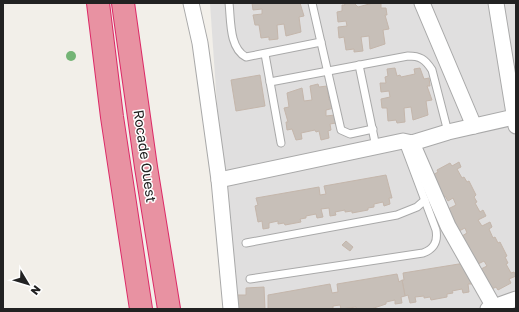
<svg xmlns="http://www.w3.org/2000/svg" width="519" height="312" font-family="'Golos Text',sans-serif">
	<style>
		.residential { fill: #e0dfdf }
		.building { fill: #c7bfb8; stroke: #c4b6ab }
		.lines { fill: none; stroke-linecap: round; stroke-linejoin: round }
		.lane-casing { stroke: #a9a9a9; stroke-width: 9 }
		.street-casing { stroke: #a9a9a9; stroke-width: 17 }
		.highway-casing { stroke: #dc2a67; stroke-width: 24 }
		.lane { stroke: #fff; stroke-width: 7 }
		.street { stroke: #fff; stroke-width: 15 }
		.highway { stroke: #e892a2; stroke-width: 22 }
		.tree { fill: #74b475 }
		.labels { text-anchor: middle; stroke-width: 3; stroke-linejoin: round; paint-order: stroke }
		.street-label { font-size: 14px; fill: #222; stroke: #fff }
	</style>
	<rect width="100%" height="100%" fill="#f2efe9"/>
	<polygon class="residential" points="210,3 516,3 516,309 238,309 225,221"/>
	<g class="building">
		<polygon points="252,3 300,3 304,16 299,17 301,32 286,36 284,24 277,25 278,39 269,40 269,37 261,38 259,25 255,25 253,15 262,14 262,9 253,10"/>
		<polygon points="344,3 354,3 358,7 373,3 381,3 381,8 386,8 387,15 385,15 389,29 383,30 385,44 370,49 369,36 361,37 363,51 354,52 354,49 346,50 344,37 339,38 338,27 347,26 346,21 338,22 337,12 342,11 342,5 345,5"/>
		<polygon points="395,68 397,76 400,75 401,77 415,74 414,69 420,68 424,79 429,78 430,86 427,86 432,100 426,101 428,115 413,120 411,107 404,108 405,122 397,123 396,120 388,121 387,108 382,108 381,99 390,97 389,91 381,92 380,83 386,83 385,77 388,76 387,69"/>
		<polygon points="260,75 265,106 236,111 231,80"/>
		<polygon points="318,84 319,87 327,86 329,100 333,99 334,108 326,110 326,116 335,115 336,123 330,124 331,130 328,131 329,138 321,140 319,131 316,132 315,130 301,133 302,139 296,140 292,129 287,130 286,122 288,122 284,108 289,107 287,93 302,88 304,101 312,100 310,86"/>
		<polygon points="459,162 461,167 457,169 462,178 464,177 467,182 469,181 476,195 474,197 477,202 475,203 480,212 483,210 486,216 478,220 482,226 490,222 492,227 489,229 493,238 495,237 498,243 500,242 507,256 505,257 508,263 506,264 511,273 514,272 516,276 509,279 511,283 498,290 496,287 490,290 479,270 487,266 484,261 478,264 475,257 473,258 462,236 467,233 465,228 459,231 448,209 456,205 453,198 448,201 445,196 442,198 431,176 438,172 437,170 450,163 452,166"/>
		<polygon points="386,175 392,198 389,198 390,204 384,206 383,202 374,204 374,207 368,208 368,210 352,213 352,211 345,212 345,210 335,212 336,215 330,216 329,208 321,209 323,217 317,218 316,214 306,216 306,218 300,219 301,222 285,225 284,223 278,224 278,221 269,223 269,228 263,229 262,221 258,222 255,206 258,205 256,198 319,187 320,195 326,194 324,186"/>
		<polygon points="346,241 353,247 350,251 342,245"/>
		<polygon points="465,263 474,284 468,284 469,292 463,293 462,289 452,291 453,293 447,294 447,297 431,300 430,297 424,298 424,296 415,297 416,302 410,303 408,295 405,296 402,280 404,280 403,273"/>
		<polygon points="397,274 399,282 402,280 405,296 401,297 402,303 395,304 395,300 386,302 386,304 371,309 356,309 356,307 341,309 340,305 333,306 333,309 268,309 268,295 330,284 332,293 338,292 337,284"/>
		<polygon points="264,287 265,309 237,309 236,295 246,295 246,288"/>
	</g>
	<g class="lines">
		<g class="lane-casing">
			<g id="lane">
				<path d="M229,3C231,20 229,48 246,57L321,42"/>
				<polyline points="312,3 341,130 350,134 373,129"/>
				<polyline points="265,54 281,143"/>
				<polyline points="359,65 376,147"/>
				<path d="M270,82L408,56C420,56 425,59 432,70L448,132"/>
				<polyline points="246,243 397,215 417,207 425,200"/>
				<path d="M250,279L423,253C434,249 438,242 436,230L403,142"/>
			</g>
		</g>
		<g class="street-casing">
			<g id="street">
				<polyline points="191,3 200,43 219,180 231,309"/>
				<polyline points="422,3 474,126"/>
				<polyline points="496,3 516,126"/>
				<polyline points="412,143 448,226 494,307"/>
				<polyline points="219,180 403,141 412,143 448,132 514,117"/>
				<polyline points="488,309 516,299"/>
			</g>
		</g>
		<g class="highway-casing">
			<g id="highway">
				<polyline points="98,3 112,117 141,309"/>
				<polyline points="123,3 146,167 169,309"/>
			</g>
		</g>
		<use href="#lane" class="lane"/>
		<use href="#street" class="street"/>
		<use href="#highway" class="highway"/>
	</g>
	<circle class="tree" cx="71" cy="56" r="5"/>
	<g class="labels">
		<g class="street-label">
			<text transform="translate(145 156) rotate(82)" y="5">Rocade Ouest</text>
		</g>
	</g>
	<rect width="519" height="312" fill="none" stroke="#222222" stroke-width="8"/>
	<g transform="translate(28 284) rotate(128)" stroke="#ffffff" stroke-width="3" paint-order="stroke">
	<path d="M0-3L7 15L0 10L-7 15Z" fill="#222222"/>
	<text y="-6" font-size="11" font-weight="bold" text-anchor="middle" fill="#222222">N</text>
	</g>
</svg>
